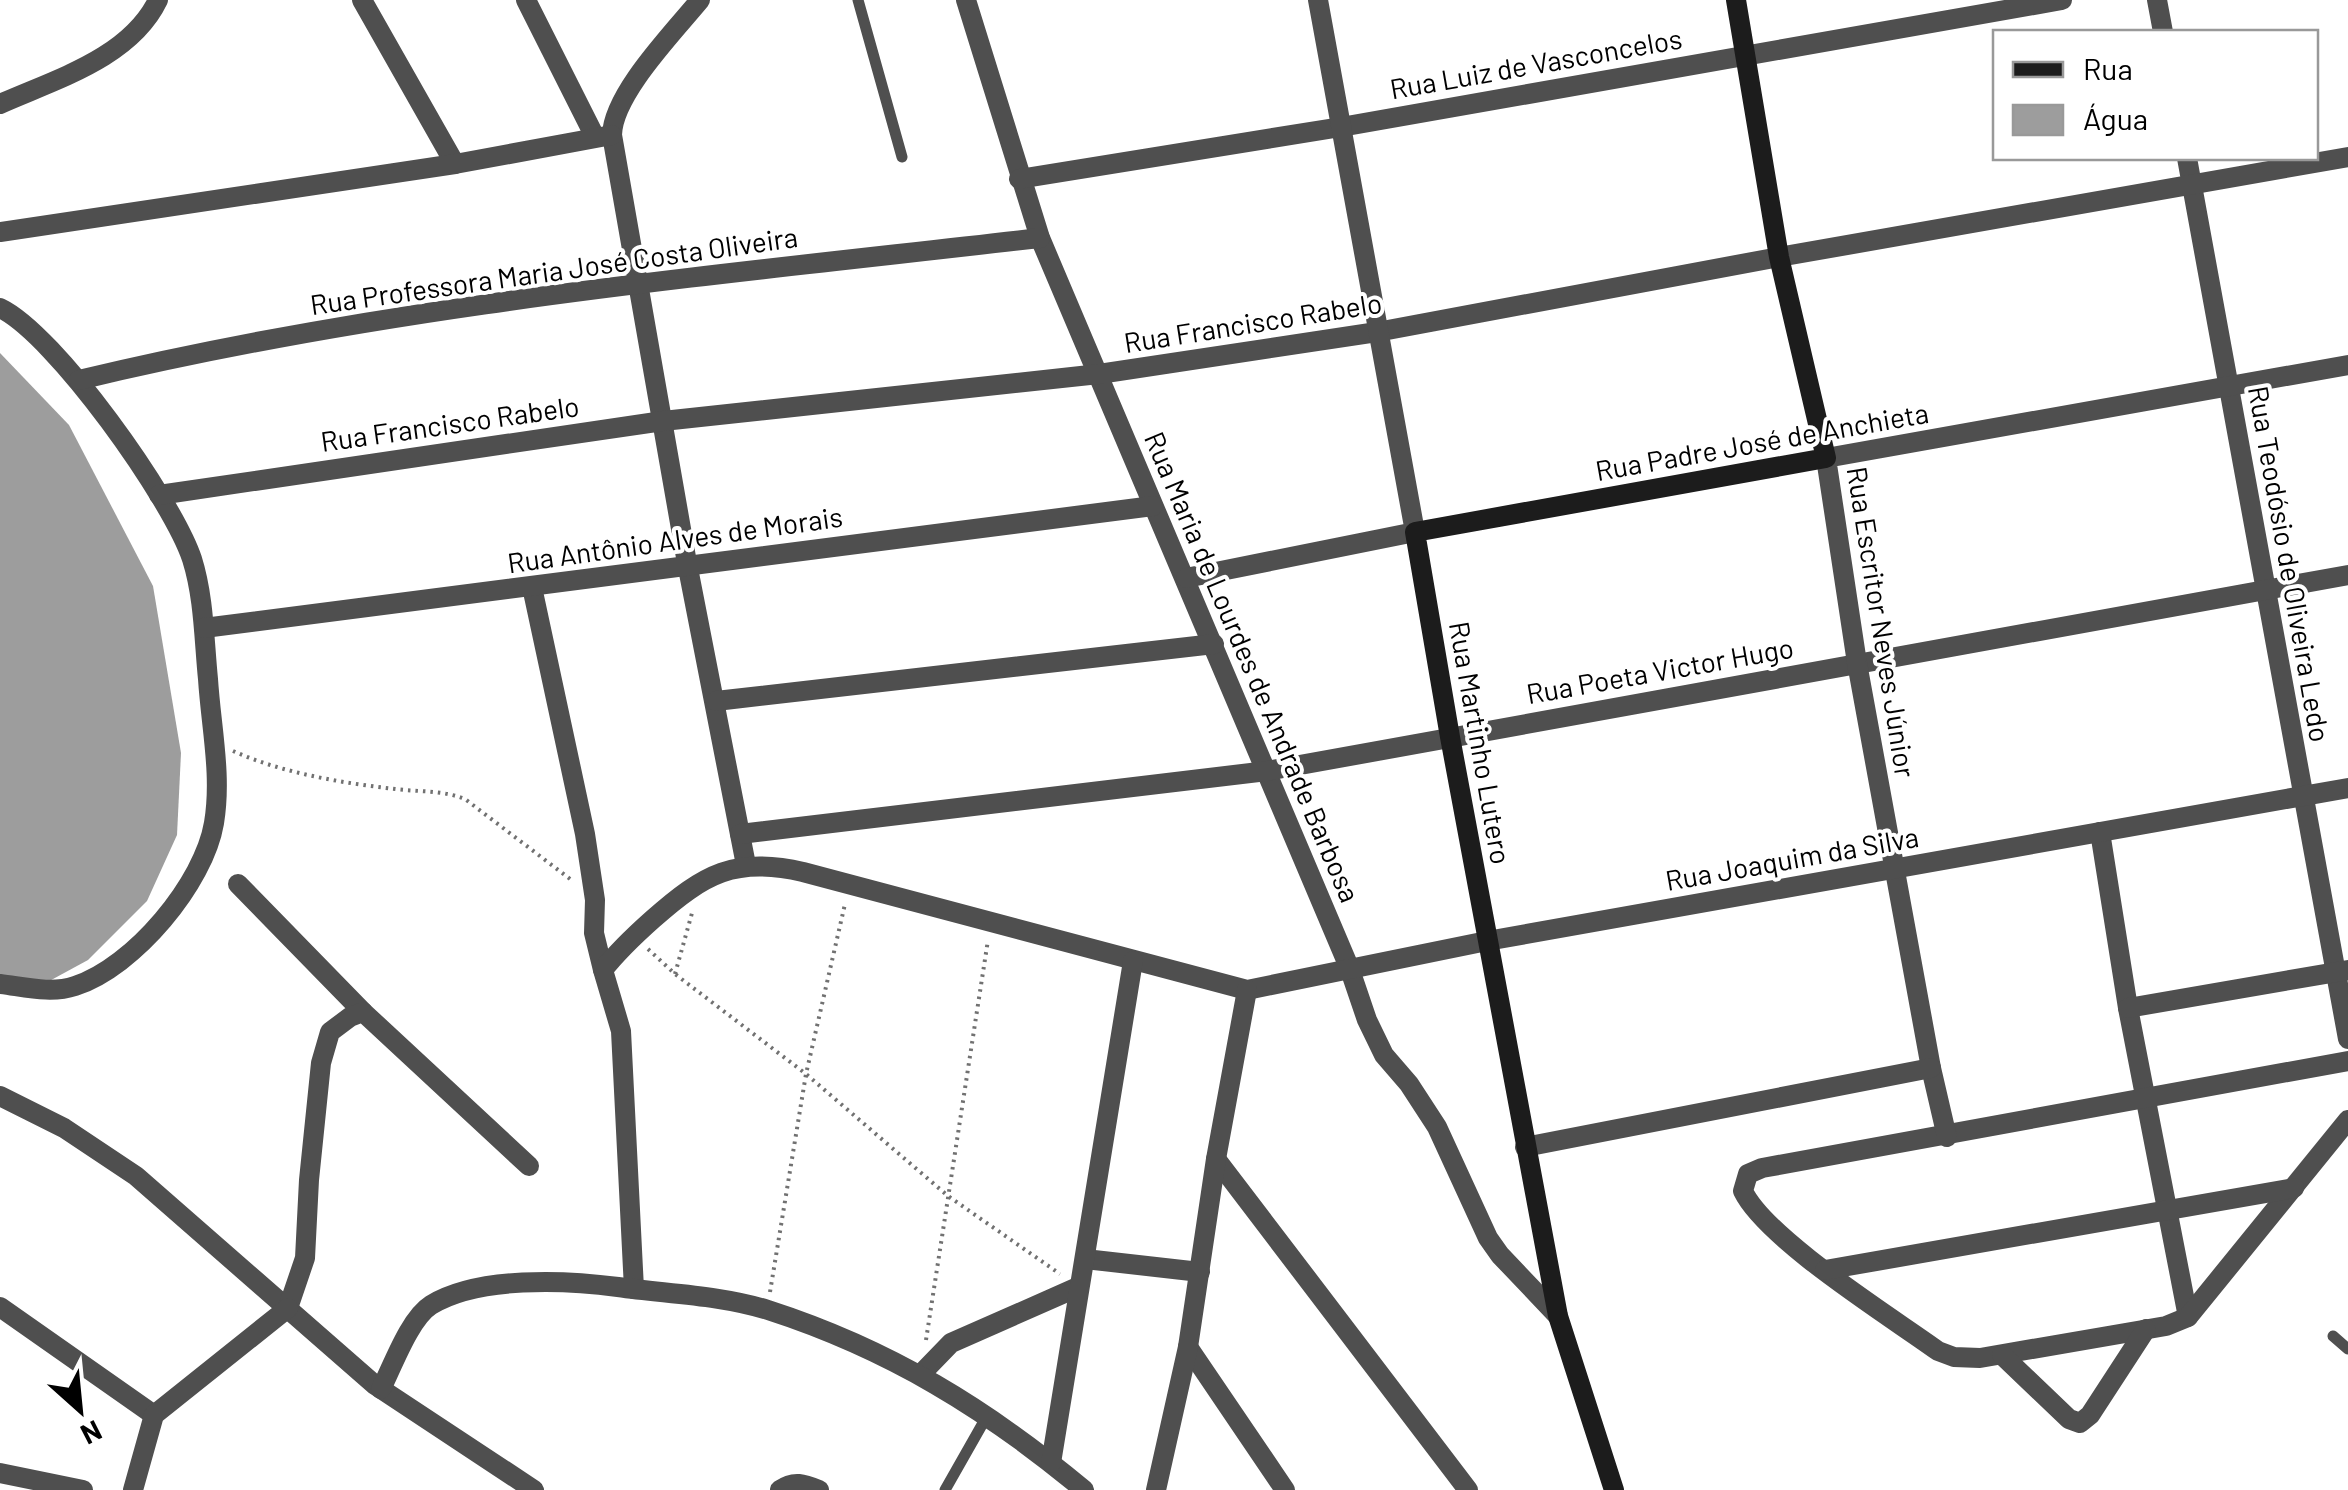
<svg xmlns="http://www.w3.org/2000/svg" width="2348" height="1490" font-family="Barlow,sans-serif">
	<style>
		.water { fill: #9d9d9d }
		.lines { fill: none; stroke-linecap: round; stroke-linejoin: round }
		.path { stroke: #717171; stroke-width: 4; stroke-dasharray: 2.5 5; stroke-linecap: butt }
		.lane { stroke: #4f4f4f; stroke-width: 11 }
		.street { stroke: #4f4f4f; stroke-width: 20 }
		.secondary { stroke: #1c1c1c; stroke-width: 20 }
		.labels { text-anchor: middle; stroke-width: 8; stroke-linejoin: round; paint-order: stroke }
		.street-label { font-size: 28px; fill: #000; stroke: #fff }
	</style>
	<rect width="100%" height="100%" fill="#fff"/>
	<polygon class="water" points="0,353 69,425 153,586 181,753 177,835 147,901 88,960 42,985 0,979"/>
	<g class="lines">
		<g class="path">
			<path d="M233,751C282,773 342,783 395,789C419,792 442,790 465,799L574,882"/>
			<polyline points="648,949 675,974 806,1074 948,1196 1060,1274"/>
			<polyline points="675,974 692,913"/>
			<polyline points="770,1292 806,1074 845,904"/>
			<polyline points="926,1340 988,940"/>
		</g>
		<g class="lane">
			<polyline points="858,0 902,157"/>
			<polyline points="2333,1336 2348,1349"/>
			<polyline points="945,1490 987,1416"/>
		</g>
		<g class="street">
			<polyline points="362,0 455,164"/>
			<polyline points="526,0 595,137"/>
			<path d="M700,0C673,33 613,94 612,135L687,563L746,865"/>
			<polyline points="966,0 1040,238 1349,967 1367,1020 1384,1055 1409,1084 1437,1127 1488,1238 1500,1255 1558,1316"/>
			<polyline points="2157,0 2163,32"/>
			<path d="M0,104C56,79 130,58 158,0"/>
			<polyline points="2187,158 2348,1039"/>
			<polyline points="1019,179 1341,127 2062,0"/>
			<polyline points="0,232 455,164 612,135"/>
			<path d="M0,308C55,334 172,499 192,559C204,597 204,639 208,679C211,727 222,775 214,823C204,883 134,967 75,986C51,994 25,987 0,984"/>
			<path d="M79,380C394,304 719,275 1040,238"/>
			<polyline points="159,495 663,421 1099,374 1377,332 1779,257 2348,157"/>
			<polyline points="1186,578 1415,532 1318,0"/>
			<polyline points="532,587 585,834 595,900 594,933 603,970"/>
			<path d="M204,628C520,589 836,545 1153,506"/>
			<polyline points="716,701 1214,644"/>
			<polyline points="2100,832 2128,1008 2188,1317"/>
			<polyline points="740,834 1267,771 2348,575"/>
			<polyline points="238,884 363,1012"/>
			<polyline points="2128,1008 2348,970"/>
			<path d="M2348,1061L1762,1168L1748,1174L1743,1191C1766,1239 1891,1317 1938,1351L1954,1357L1980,1358L2166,1326L2188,1317L2348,1120"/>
			<polyline points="0,1096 64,1128 136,1176 375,1385 534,1490"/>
			<polyline points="1947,1137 1931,1068 1857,663 1826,458 2348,365"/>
			<polyline points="1525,1147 1931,1068"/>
			<polyline points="1216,1159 1468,1490"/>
			<polyline points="1085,1259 1200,1272"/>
			<polyline points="1825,1270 2294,1188"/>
			<path d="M634,1289L621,1031L603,970C618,951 635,935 653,919C704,874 735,856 803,872L1247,990L1487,941L2348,788"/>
			<polyline points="0,1307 154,1415"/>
			<polyline points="288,1308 305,1258 309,1180 321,1063 330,1032 350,1017 363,1012 529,1166"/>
			<polyline points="1188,1347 1285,1490"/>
			<polyline points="2002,1355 2069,1419 2080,1423 2090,1415 2146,1329"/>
			<polyline points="921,1374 951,1343 1078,1287"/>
			<path d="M381,1389C393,1365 410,1318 431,1305C478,1276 566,1280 618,1287C668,1294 720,1295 768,1310C889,1349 987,1409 1084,1490"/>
			<polyline points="1051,1463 1133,961"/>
			<polyline points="0,1473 83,1490"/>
			<polyline points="133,1490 154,1415 288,1308"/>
			<path d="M780,1490C794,1480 804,1484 819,1490"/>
			<polyline points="1156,1490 1188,1347 1216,1159 1247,990"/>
		</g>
		<polyline class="secondary" points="1614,1490 1558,1316 1450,737 1415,532 1826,458 1779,257 1736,0"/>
	</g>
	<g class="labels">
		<g class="street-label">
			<text transform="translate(1536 64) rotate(-10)" y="10">Rua Luiz de Vasconcelos</text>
			<text transform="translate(554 271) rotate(-8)" y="10">Rua Professora Maria José Costa Oliveira</text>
			<text transform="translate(1253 323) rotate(-9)" y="10">Rua Francisco Rabelo</text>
			<text transform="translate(450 424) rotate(-8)" y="10">Rua Francisco Rabelo</text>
			<text transform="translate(1762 442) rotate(-10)" y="10">Rua Padre José de Anchieta</text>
			<text transform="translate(675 540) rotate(-8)" y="10">Rua Antônio Alves de Morais</text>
			<text transform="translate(2289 564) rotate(80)" y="10">Rua Teodósio de Oliveira Ledo</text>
			<text transform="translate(1881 622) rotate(81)" y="10">Rua Escritor Neves Júnior</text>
			<text transform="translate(1252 667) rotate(67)" y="10">Rua Maria de Lourdes de Andrade Barbosa</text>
			<text transform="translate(1660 671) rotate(-10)" y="10">Rua Poeta Victor Hugo</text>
			<text transform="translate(1480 743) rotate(80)" y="10">Rua Martinho Lutero</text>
			<text transform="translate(1792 859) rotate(-10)" y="10">Rua Joaquim da Silva</text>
		</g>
	</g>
	<rect x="1993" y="30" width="325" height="130" fill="#ffffff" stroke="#999999" stroke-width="2.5"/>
	<rect x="2013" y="62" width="50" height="15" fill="#1c1c1c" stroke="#999999" stroke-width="2.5"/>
	<text x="2083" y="80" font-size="30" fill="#000000">Rua</text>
	<rect x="2013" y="105" width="50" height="30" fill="#9d9d9d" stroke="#999999" stroke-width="2.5"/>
	<text x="2083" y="130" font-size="30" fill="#000000">Água</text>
	<g transform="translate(80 1410) rotate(153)" stroke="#ffffff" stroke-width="8" paint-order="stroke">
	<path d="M0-8L18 38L0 25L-18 38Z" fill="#000000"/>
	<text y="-15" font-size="28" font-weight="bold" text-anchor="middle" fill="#000000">N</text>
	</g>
</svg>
